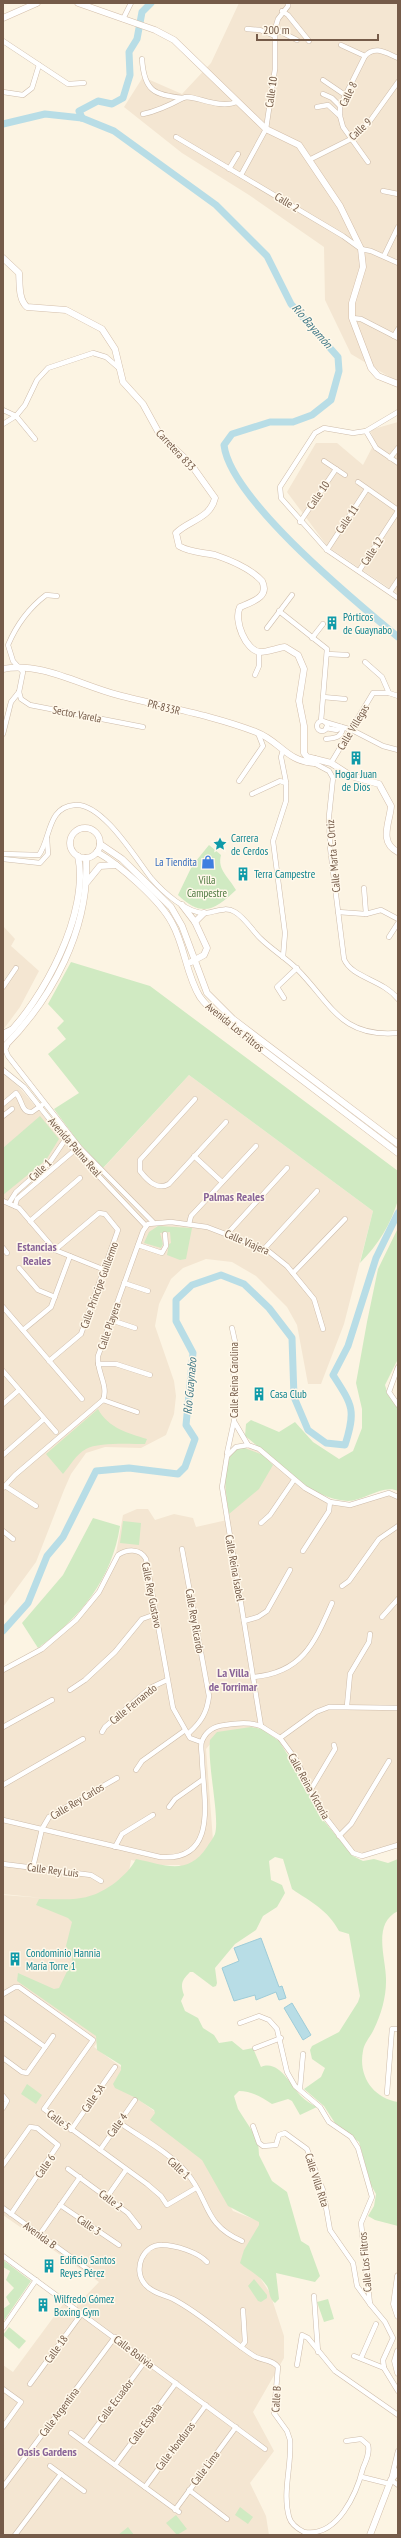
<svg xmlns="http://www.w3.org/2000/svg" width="401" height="2538" font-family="'PT Sans Narrow',sans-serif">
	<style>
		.residential { fill: #f4e6d2 }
		.green { fill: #d0eac2 }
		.water { fill: #b8dde6; stroke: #9eccd8 }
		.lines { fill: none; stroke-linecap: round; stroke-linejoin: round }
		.river { stroke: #b8dde6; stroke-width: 7 }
		.street-casing { stroke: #cebcaa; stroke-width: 5.5 }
		.secondary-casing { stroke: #d3beaa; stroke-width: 7 }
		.street { stroke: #fff; stroke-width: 4.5 }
		.secondary { stroke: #fff; stroke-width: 6 }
		.labels { text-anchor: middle; stroke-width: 3; stroke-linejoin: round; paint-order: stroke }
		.street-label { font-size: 11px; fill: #755b49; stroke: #fff8ea }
		.culture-label { font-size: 11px; fill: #0d838f; stroke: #fff8ea; text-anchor: start }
		.shop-label { font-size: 11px; fill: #366cbe; stroke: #fff8ea; text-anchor: end }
		.park-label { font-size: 11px; fill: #4f7a41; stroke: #fff8ea }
		.water-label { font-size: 12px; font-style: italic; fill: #427a88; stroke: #fff8ea }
		.neighbourhood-label { font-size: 12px; font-weight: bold; fill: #896498; stroke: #fff8ea }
	</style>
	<rect width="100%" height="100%" fill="#fcf4e3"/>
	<g class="residential">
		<polygon points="239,3 398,3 398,382 351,354 325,300 324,247 249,195 182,153 124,107 143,77 182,94 211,63"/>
		<polygon points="398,422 398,594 328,547 287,492 316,443 337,443 363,465 375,442 370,430"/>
		<polygon points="3,926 15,939 11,946 39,971 20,1007 3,1030"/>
		<polygon points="3,1073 19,1087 95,1177 189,1075 373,1211 344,1324 321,1384 308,1384 297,1325 287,1307 256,1276 232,1262 206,1259 183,1268 171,1279 159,1304 155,1326 174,1381 176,1396 174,1414 166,1435 141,1448 105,1447 86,1453 71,1474 64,1490 36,1562 3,1607"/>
		<polygon points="253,1446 294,1480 322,1498 346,1505 384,1494 398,1497 398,1845 362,1856 353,1853 319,1809 297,1761 280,1738 261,1726 243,1732 217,1736 206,1749 213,1840 197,1865 188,1869 179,1865 154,1865 131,1860 100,2038 94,2047 125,2070 116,2083 161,2116 207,2163 233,2211 261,2222 253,2267 270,2293 284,2336 284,2358 253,2412 274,2451 250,2483 266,2516 269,2535 3,2535 3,2365 13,2372 64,2303 76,2312 77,2305 99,2282 3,2215 3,1895 43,1898 3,1894 3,1670 57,1638 93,1600 115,1559 123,1515 137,1509 148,1509 155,1520 174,1514 193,1518 196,1527 227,1520 222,1487 227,1456 236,1447"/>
	</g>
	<g class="green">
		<path d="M209,845L221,855C217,870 229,877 236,890C215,910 202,918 178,895L192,866Z"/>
		<path d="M71,962L150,986L398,1171C398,1180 400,1192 398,1200C391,1224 378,1245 360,1263L373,1211L189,1075L103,1168L80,1144L54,1109L79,1093L48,1054L66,1039L57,1028L64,1021L48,1004Z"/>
		<polygon points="40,1116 59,1139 46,1160 3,1195 3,1148"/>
		<polygon points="158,1226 192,1228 186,1259 180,1260 167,1255 169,1244 171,1243 170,1232 160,1233 163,1244 161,1248 144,1243 149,1232"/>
		<path d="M398,1228V1359L385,1385L388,1395L398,1405V1491C383,1484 364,1501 348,1501C308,1499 275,1459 245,1436L246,1424L251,1420L279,1432L295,1422L313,1442L339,1459L353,1451L362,1428V1409L356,1383L367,1322L378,1269Z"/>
		<path d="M98,1409C108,1428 128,1433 147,1439L145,1444C130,1444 98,1442 86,1449C76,1454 70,1466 63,1474L46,1454Z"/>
		<path d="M242,1447L263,1455L273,1465L259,1489L229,1514C226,1493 218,1456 242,1447Z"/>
		<path d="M93,1518L120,1526C112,1579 80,1618 38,1648L22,1623L63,1575Z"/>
		<polygon points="123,1521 141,1523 139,1545 120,1543"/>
		<path d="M251,1727L262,1729L279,1741L296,1768L319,1815L353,1856L363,1861L374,1859L388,1863L398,1859V1911C371,1924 387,1960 386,1982C386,1997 381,2015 374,2029C371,2036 364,2043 363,2051C358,2076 373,2098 398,2102V2226L375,2220L368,2216L374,2206L376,2194L371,2185L359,2142L335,2123L324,2106L304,2089L321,2077L325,2068L312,2059L310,2050L312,2046L339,2032L358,2002L360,1996L349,1934L339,1931C328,1910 311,1902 292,1889L283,1859L275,1857L269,1861L271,1880L282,1885L285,1893L277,1907L263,1916L256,1930L235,1944L215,1968L217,1983L216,1986L213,1987L193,1972H190C182,1980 180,1984 184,1995L181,2001L185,2011L198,2018L203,2028L214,2035L219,2043L232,2041L243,2050L253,2048L261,2067C279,2059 291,2086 301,2096C306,2101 311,2104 317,2107L300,2115L292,2101L288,2099L272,2104C262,2097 251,2091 239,2091L234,2096L238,2109L258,2140L259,2155L272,2181L287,2192L301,2241L309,2246L320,2276L315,2282L276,2273L279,2299L275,2303C269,2299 270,2291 267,2286C260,2275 249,2271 240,2263L244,2250L259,2225V2222L228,2206L202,2160L150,2120L155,2113L154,2110L134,2097L115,2088L113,2084L121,2070V2065L97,2050L96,2036L17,1981L18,1973L54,1989L59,1988L72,1961V1956L66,1946L72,1922L68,1918L36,1905L39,1899C72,1899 88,1903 116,1882C124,1875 131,1869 136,1859C165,1865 188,1876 207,1847C209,1843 213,1839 215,1834C220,1818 207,1764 210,1740L217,1732Z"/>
		<polygon points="27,2084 42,2095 36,2104 21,2094"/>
		<polygon points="3,2260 31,2281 3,2322 3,2309 10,2304 6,2297 14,2288 6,2280 10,2271 3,2267"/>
		<polygon points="254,2279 267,2295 267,2298 261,2302 258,2301 248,2286"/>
		<polygon points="328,2299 334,2319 324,2322 317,2302"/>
		<polygon points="9,2327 26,2341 19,2349 3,2335"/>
		<polygon points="240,2507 253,2517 248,2524 235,2515"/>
		<polygon points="176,2515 187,2529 177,2535 166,2523"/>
		<polygon points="128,2527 134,2535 118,2535"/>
	</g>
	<g class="water">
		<polygon points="261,1938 279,1987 282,1986 286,1998 279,2000 276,1992 256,2000 255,1995 234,2001 222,1968 239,1961 234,1948"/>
		<polygon points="292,2003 311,2035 303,2040 284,2008"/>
	</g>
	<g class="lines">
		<g class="river">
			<polyline points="82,118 79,111 98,101 112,104 123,98 130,75 129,52 137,39 142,12 151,3"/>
			<path d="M3,124L45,114L82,118L114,131L216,205L267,256L291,304L338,357L339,371L331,400L312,415L293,422H270L232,434L224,445C230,499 355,601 398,637"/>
			<path d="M3,1631L28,1603L47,1556L63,1537L96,1471L129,1468L178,1474L185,1467L195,1439L186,1425L193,1353L176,1321V1300L192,1285L221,1275L244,1284L269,1308L292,1338L294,1397L308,1430L326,1443L345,1445C356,1410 353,1406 333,1375L348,1346L376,1258L398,1213"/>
		</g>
		<g class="street-casing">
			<g id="street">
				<polyline points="282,11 288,15 309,41"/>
				<polyline points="123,19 131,3"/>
				<polyline points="247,29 260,30 275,36"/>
				<polyline points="275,29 297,40"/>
				<polyline points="3,41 68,84 84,83"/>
				<polyline points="341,45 365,56"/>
				<path d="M142,59C144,91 154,95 183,98"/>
				<polyline points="323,80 345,95"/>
				<polyline points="3,92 23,95 32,88 39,65"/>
				<polyline points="323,94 332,98 340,106"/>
				<polyline points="317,107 328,105 340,116"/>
				<path d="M143,114C158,111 170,105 183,98C192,93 217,110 237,102"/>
				<polyline points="176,137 343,236 361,249 371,251 398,263"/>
				<polyline points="309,160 351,139 370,121 398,82"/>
				<path d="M368,162L343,127L340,116V106L365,56C375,45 386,53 398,58"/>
				<polyline points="229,169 238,154"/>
				<polyline points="241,175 266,129 275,69 275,29 278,19 288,6 288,3"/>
				<polyline points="383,191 398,194"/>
				<polyline points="384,256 398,227"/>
				<polyline points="352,318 361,319 398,338"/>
				<polyline points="394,336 398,329"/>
				<polyline points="3,410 16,416 35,439"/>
				<polyline points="398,412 366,431 353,433 324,428 315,433 280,487 281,498 327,550 398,598"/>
				<polyline points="3,424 16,416 25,405 37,380 48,368 93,353 106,357 120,369"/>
				<polyline points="366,431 376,448 398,463"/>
				<polyline points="390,458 398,448"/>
				<polyline points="324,461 345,475"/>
				<polyline points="358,482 398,510"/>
				<polyline points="300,522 336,469"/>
				<polyline points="327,550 367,489"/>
				<polyline points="359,571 398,511"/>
				<polyline points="390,592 398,580"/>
				<polyline points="279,611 327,649 321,721"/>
				<polyline points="267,628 292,595"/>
				<polyline points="312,638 323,624"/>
				<polyline points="327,654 347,655"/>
				<polyline points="365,662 382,677 389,693"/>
				<polyline points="255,675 259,666 259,652"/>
				<polyline points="19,692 21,699 30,705 143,727"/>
				<polyline points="323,697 345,699"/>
				<circle cx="322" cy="726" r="5"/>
				<polyline points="325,722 352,730 383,746 398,750"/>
				<polyline points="326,728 337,730 341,727"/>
				<path d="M3,734L11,702L19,692L23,672L13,661L8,645C16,626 29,608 46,595L57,596"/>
				<path d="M326,739C335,738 341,738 343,728"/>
				<polyline points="283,750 281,757 286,782 286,801 273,841 285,933 283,957"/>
				<path d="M314,763L329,771L333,778L329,816L330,847L344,959C352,978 382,979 398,999"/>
				<polyline points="331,763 373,693 389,693 398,696"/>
				<polyline points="239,781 263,746 258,733"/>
				<polyline points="252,794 280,781 286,783"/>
				<path d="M3,854L39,855C51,838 47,807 75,805C102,802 136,859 151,878C163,892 187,914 206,913C216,912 225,906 235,912C245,918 252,930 260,938C271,949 286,958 297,969C331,1003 340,1038 398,1033"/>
				<polyline points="3,859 40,863 48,854 47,838"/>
				<polyline points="364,888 366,914"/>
				<polyline points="338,912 366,914 381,910 398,919"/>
				<polyline points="389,937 398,923"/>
				<polyline points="3,987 16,968"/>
				<polyline points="284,998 277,987 297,968"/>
				<polyline points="3,1033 11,1029"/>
				<polyline points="7,1046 5,1049 8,1056 80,1148 153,1222"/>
				<polyline points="3,1070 24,1087 74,1150 146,1226"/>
				<path d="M195,1099L140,1160V1171C147,1180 157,1191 169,1184L226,1122"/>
				<path d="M3,1104L16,1093C23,1101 21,1113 32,1112L42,1105"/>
				<polyline points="3,1116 12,1109"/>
				<polyline points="194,1156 222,1182"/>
				<polyline points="3,1201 19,1208 55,1250 105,1270"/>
				<polyline points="9,1203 16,1192 50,1162 67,1137"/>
				<polyline points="15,1206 17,1199 76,1149"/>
				<polyline points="30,1221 80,1178"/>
				<polyline points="189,1224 191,1216 256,1146"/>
				<polyline points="227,1234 287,1168"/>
				<polyline points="138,1245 162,1253 166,1246 165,1234"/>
				<polyline points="3,1248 7,1253"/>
				<polyline points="264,1249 317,1191"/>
				<polyline points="19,1268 38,1290 55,1297"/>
				<polyline points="293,1273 345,1219"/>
				<polyline points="124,1283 148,1291"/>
				<polyline points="3,1307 82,1399"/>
				<polyline points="111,1320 135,1328"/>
				<polyline points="23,1330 51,1307 70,1256"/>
				<polyline points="49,1361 81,1334 118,1230 105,1214 99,1213 55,1250"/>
				<polyline points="98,1364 116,1364 150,1375"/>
				<polyline points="398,1367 389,1392 398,1405"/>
				<polyline points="3,1371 56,1432"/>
				<polyline points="103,1400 137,1412"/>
				<polyline points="3,1404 19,1390"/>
				<polyline points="235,1423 248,1445"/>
				<polyline points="227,1453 234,1421 236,1397 233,1368 236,1346 232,1328"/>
				<polyline points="3,1455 44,1419"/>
				<polyline points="5,1486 36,1506"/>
				<path d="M3,1488L15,1475L103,1400C109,1386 96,1371 98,1356L143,1231L148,1224L171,1222L207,1227L267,1250L287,1266L314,1299L323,1329"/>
				<polyline points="398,1497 389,1493 350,1505 330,1502 305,1488 259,1449 248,1445 236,1447 227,1456 222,1487 261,1726 280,1738 297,1761 319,1809 353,1853 362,1856 398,1845"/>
				<polyline points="261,1523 270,1515 294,1480"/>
				<polyline points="3,1531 13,1539"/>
				<path d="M182,1549L209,1696C207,1713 201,1722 189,1733"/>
				<polyline points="303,1551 329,1511 330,1502"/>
				<polyline points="342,1586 349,1581 379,1539 398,1526"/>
				<polyline points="382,1617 398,1599"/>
				<polyline points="244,1621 258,1617 267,1611 290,1570"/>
				<path d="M3,1670L42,1649L76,1620L99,1592L118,1555C127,1549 140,1548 146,1559L173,1708L190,1738L201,1742"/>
				<path d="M253,1677C302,1673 314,1644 332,1603"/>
				<polyline points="70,1690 85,1680 115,1652 142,1619 156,1614"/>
				<polyline points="347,1706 350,1674 369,1642 370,1634"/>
				<polyline points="3,1727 52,1700"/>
				<polyline points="102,1732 105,1727 150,1688 167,1680"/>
				<polyline points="280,1738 316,1712 329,1707 398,1708"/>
				<polyline points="136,1770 142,1761 184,1731"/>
				<polyline points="3,1785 83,1739"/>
				<polyline points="310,1791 335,1749 334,1745"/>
				<polyline points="169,1807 175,1799 202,1780"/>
				<path d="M3,1820L160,1857C220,1862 203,1797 202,1759C202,1754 200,1746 202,1741C206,1731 215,1726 225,1725C238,1723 249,1722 261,1726"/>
				<polyline points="339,1836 351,1824 389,1761"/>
				<polyline points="115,1847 122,1834 153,1815"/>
				<polyline points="3,1864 91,1875 101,1881"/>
				<polyline points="33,1867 42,1829 49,1817 117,1778"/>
				<polyline points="3,1994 15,1987 19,1987 93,2040 44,2109 147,2184 161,2196 167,2205 196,2188"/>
				<polyline points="3,2017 45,2047"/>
				<polyline points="240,2023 259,2016 269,2020 277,2029 287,2072 295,2086 320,2107 329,2122 351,2137 358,2148 372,2197 361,2223 370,2304 385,2322 393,2338 383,2360 384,2368 398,2391"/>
				<polyline points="255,2048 281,2038"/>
				<polyline points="3,2058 22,2072 27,2073 53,2036"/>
				<polyline points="300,2088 303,2054"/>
				<polyline points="387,2093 392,2029 398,2029"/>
				<polyline points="3,2096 7,2101 3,2108"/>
				<path d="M120,2123C140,2137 170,2153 186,2172C210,2199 202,2224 242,2241"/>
				<polyline points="253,2126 259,2143 263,2146 276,2145 279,2135 285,2133 307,2149 323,2190 330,2230 353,2263 357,2286 370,2304"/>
				<polyline points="71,2130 115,2067"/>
				<polyline points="100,2150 135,2100"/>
				<polyline points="3,2165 30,2127 37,2128 58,2145 11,2214"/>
				<polyline points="68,2169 128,2213 139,2227"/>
				<polyline points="107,2197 126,2170"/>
				<polyline points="60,2205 119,2245"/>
				<polyline points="3,2208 97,2276"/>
				<polyline points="40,2234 80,2177"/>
				<polyline points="3,2256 265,2449"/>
				<path d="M207,2262C198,2252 175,2245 162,2245C143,2244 133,2269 144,2283C150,2292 164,2295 173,2299C202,2314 226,2338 254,2356C262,2361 272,2359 278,2367L274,2413L287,2431L290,2440C292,2465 282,2492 289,2517C291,2524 298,2529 304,2532C338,2538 357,2492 363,2468C366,2461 370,2453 368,2445L361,2439L346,2441"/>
				<polyline points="314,2296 318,2352"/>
				<polyline points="3,2328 36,2280"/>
				<polyline points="241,2347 245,2342 243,2310"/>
				<polyline points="354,2356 384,2368"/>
				<polyline points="361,2358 376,2324"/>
				<polyline points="297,2365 302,2335 308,2338 335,2371 398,2415"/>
				<polyline points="30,2384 82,2313"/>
				<polyline points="3,2389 21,2402 3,2427"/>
				<polyline points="71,2433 179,2512"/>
				<polyline points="85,2442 146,2360"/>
				<polyline points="398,2451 391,2480 398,2485"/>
				<polyline points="115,2465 176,2383"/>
				<polyline points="50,2466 84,2491"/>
				<polyline points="362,2477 390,2484"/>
				<polyline points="3,2487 115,2337"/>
				<polyline points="145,2487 206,2405"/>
				<polyline points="189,2490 227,2519"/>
				<polyline points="175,2510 236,2427"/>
				<polyline points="15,2535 61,2474"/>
			</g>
		</g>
		<g class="secondary-casing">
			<g id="secondary">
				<polyline points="78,3 155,30 174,40 266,129 299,145 340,206 361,249 363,267 352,303 352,318 371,368 378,376 398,384"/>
				<polyline points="3,18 37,3"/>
				<path d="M3,258L19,273C20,283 18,299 27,307L66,310L102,329L115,349L123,382L143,404L160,435L190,463L215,498C210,519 189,520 176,533L179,546C191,553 202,552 215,555C230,560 251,569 262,581C270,597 252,602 240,607C233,620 246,651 260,652C268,652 277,648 285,647L298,655L304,669L299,701L304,726V753L307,757L331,763L351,776L379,784L391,806C390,822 378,842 398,852"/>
				<path d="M3,669C40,661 82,686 118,695C164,707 212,715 256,732C280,741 286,761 314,763L315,759"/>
				<circle cx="85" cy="843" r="15"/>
				<polyline points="100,844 122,859 171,907 182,926 207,993 233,1019 398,1144"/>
				<path d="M97,852C120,865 160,900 172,923C185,946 186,975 200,997C207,1007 217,1015 226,1022L398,1153"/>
				<polyline points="87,882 100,866 116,865"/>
				<polyline points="182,905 195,922 207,948 204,955 191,962"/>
				<polyline points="195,922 204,913"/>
				<path d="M3,1039C43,1001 90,912 78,856"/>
				<path d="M3,1048C52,999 90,929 86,858"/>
				<polyline points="398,2276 394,2304 398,2316"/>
				<polyline points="398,2351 395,2361 398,2373"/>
				<polyline points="370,2535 391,2480 398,2471"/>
			</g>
		</g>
		<use href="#street" class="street"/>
		<use href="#secondary" class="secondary"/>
	</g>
	<defs>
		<g id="building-bare" transform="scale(1.08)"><path d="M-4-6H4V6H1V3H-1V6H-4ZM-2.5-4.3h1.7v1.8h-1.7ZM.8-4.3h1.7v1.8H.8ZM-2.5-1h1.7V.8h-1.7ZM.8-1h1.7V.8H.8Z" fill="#0f9aa8" stroke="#fff8ea" stroke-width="2.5" paint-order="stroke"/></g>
		<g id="sight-bare" transform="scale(1.08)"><path d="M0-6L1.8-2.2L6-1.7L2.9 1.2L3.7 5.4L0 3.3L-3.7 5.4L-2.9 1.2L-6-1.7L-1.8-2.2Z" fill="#0f9aa8" stroke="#fff8ea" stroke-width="2.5" paint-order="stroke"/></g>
		<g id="shop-bare" transform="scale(1.08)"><path d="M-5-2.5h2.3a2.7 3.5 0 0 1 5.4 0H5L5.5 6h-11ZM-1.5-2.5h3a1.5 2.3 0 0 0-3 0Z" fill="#3f7fe0" stroke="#fff8ea" stroke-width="2.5" paint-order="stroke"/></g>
	</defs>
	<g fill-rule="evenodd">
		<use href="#building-bare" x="332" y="623"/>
		<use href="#building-bare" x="356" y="758"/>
		<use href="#sight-bare" x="220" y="844"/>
		<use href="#shop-bare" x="208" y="862"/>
		<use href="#building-bare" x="243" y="874"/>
		<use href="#building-bare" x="259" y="1394"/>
		<use href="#building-bare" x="15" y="1959"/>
		<use href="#building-bare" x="49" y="2266"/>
		<use href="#building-bare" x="43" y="2305"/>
	</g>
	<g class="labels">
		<g class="street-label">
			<text transform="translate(271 92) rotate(-82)" y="4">Calle 10</text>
			<text transform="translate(348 94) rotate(-64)" y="4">Calle 8</text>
			<text transform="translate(360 129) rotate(-43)" y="4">Calle 9</text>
			<text transform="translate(287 202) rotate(31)" y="4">Calle 2</text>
			<text transform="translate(176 450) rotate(47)" y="4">Carretera 833</text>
			<text transform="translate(318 495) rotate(-56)" y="4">Calle 10</text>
			<text transform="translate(347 519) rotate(-56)" y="4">Calle 11</text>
			<text transform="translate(372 551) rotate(-57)" y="4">Calle 12</text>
			<text transform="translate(164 707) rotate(14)" y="4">PR-833R</text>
			<text transform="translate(77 714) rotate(11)" y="4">Sector Varela</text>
			<text transform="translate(353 727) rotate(-59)" y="4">Calle Villegas</text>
			<text transform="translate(333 856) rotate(-95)" y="4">Calle Marta C. Ortiz</text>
			<text transform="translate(235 1027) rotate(39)" y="4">Avenida Los Filtros</text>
			<text transform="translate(75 1147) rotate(49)" y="4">Avenida Palma Real</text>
			<text transform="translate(40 1170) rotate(-44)" y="4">Calle 1</text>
			<text transform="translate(247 1242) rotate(23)" y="4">Calle Viajera</text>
			<text transform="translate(99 1285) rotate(-70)" y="4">Calle Príncipe Guillermo</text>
			<text transform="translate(109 1326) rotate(-71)" y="4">Calle Playera</text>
			<text transform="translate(234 1380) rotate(-90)" y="4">Calle Reina Carolina</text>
			<text transform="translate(235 1568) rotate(80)" y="4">Calle Reina Isabel</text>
			<text transform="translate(152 1595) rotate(79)" y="4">Calle Rey Gustavo</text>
			<text transform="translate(195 1621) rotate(80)" y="4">Calle Rey Ricardo</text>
			<text transform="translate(133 1704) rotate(-39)" y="4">Calle Fernando</text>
			<text transform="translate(309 1786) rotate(61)" y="4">Calle Reina Victoria</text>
			<text transform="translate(77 1801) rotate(-31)" y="4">Calle Rey Carlos</text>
			<text transform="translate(53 1870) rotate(7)" y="4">Calle Rey Luis</text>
			<text transform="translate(93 2098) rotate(-55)" y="4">Calle 5A</text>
			<text transform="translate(59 2120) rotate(37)" y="4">Calle 5</text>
			<text transform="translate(117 2125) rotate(-54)" y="4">Calle 4</text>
			<text transform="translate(45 2166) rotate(-55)" y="4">Calle 6</text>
			<text transform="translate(179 2168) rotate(43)" y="4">Calle 1</text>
			<text transform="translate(317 2180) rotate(72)" y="4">Calle Villa Rita</text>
			<text transform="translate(111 2200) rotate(37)" y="4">Calle 2</text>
			<text transform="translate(89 2225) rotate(34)" y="4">Calle 3</text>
			<text transform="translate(40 2235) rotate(36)" y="4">Avenida B</text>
			<text transform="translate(365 2262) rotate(-95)" y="4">Calle Los Filtros</text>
			<text transform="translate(56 2349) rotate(-54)" y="4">Calle 18</text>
			<text transform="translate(134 2352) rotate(37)" y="4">Calle Bolivia</text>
			<text transform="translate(276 2399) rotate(-87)" y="4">Calle B</text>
			<text transform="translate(115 2401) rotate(-53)" y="4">Calle Ecuador</text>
			<text transform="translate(59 2412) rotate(-53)" y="4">Calle Argentina</text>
			<text transform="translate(145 2424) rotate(-54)" y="4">Calle España</text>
			<text transform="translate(175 2446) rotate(-53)" y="4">Calle Honduras</text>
			<text transform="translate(205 2468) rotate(-53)" y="4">Calle Lima</text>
		</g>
		<g class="culture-label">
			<text x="343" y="621">Pórticos<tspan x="343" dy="13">de Guaynabo</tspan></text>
			<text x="356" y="778" text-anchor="middle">Hogar Juan<tspan x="356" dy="13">de Dios</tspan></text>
			<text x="231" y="842">Carrera<tspan x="231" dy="13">de Cerdos</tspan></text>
			<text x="254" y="878">Terra Campestre</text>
			<text x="270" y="1398">Casa Club</text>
			<text x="26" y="1957">Condominio Hannia<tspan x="26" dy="13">María Torre 1</tspan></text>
			<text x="60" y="2264">Edificio Santos<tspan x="60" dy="13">Reyes Pérez</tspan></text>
			<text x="54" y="2303">Wilfredo Gómez<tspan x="54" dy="13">Boxing Gym</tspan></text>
		</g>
		<g class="shop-label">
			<text x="197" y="866">La Tiendita</text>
		</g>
		<g class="park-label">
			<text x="207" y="884">Villa<tspan x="207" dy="13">Campestre</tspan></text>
		</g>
		<g class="water-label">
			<text transform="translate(312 326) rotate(49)" y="4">Río Bayamón</text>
			<text transform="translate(190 1386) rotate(-85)" y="4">Río Guaynabo</text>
		</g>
		<g class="neighbourhood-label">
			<text x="234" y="1201">Palmas Reales</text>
			<text x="37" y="1251">Estancias<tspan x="37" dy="14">Reales</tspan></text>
			<text x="233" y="1677">La Villa<tspan x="233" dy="14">de Torrimar</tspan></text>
			<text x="47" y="2456">Oasis Gardens</text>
		</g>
	</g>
	<rect width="401" height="2538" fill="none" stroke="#755b49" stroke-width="8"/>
	<path d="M257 34v6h121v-6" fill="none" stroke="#755b49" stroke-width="2"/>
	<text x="263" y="34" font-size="12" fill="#755b49" stroke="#fff8ea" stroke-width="3" paint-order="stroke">200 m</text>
</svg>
